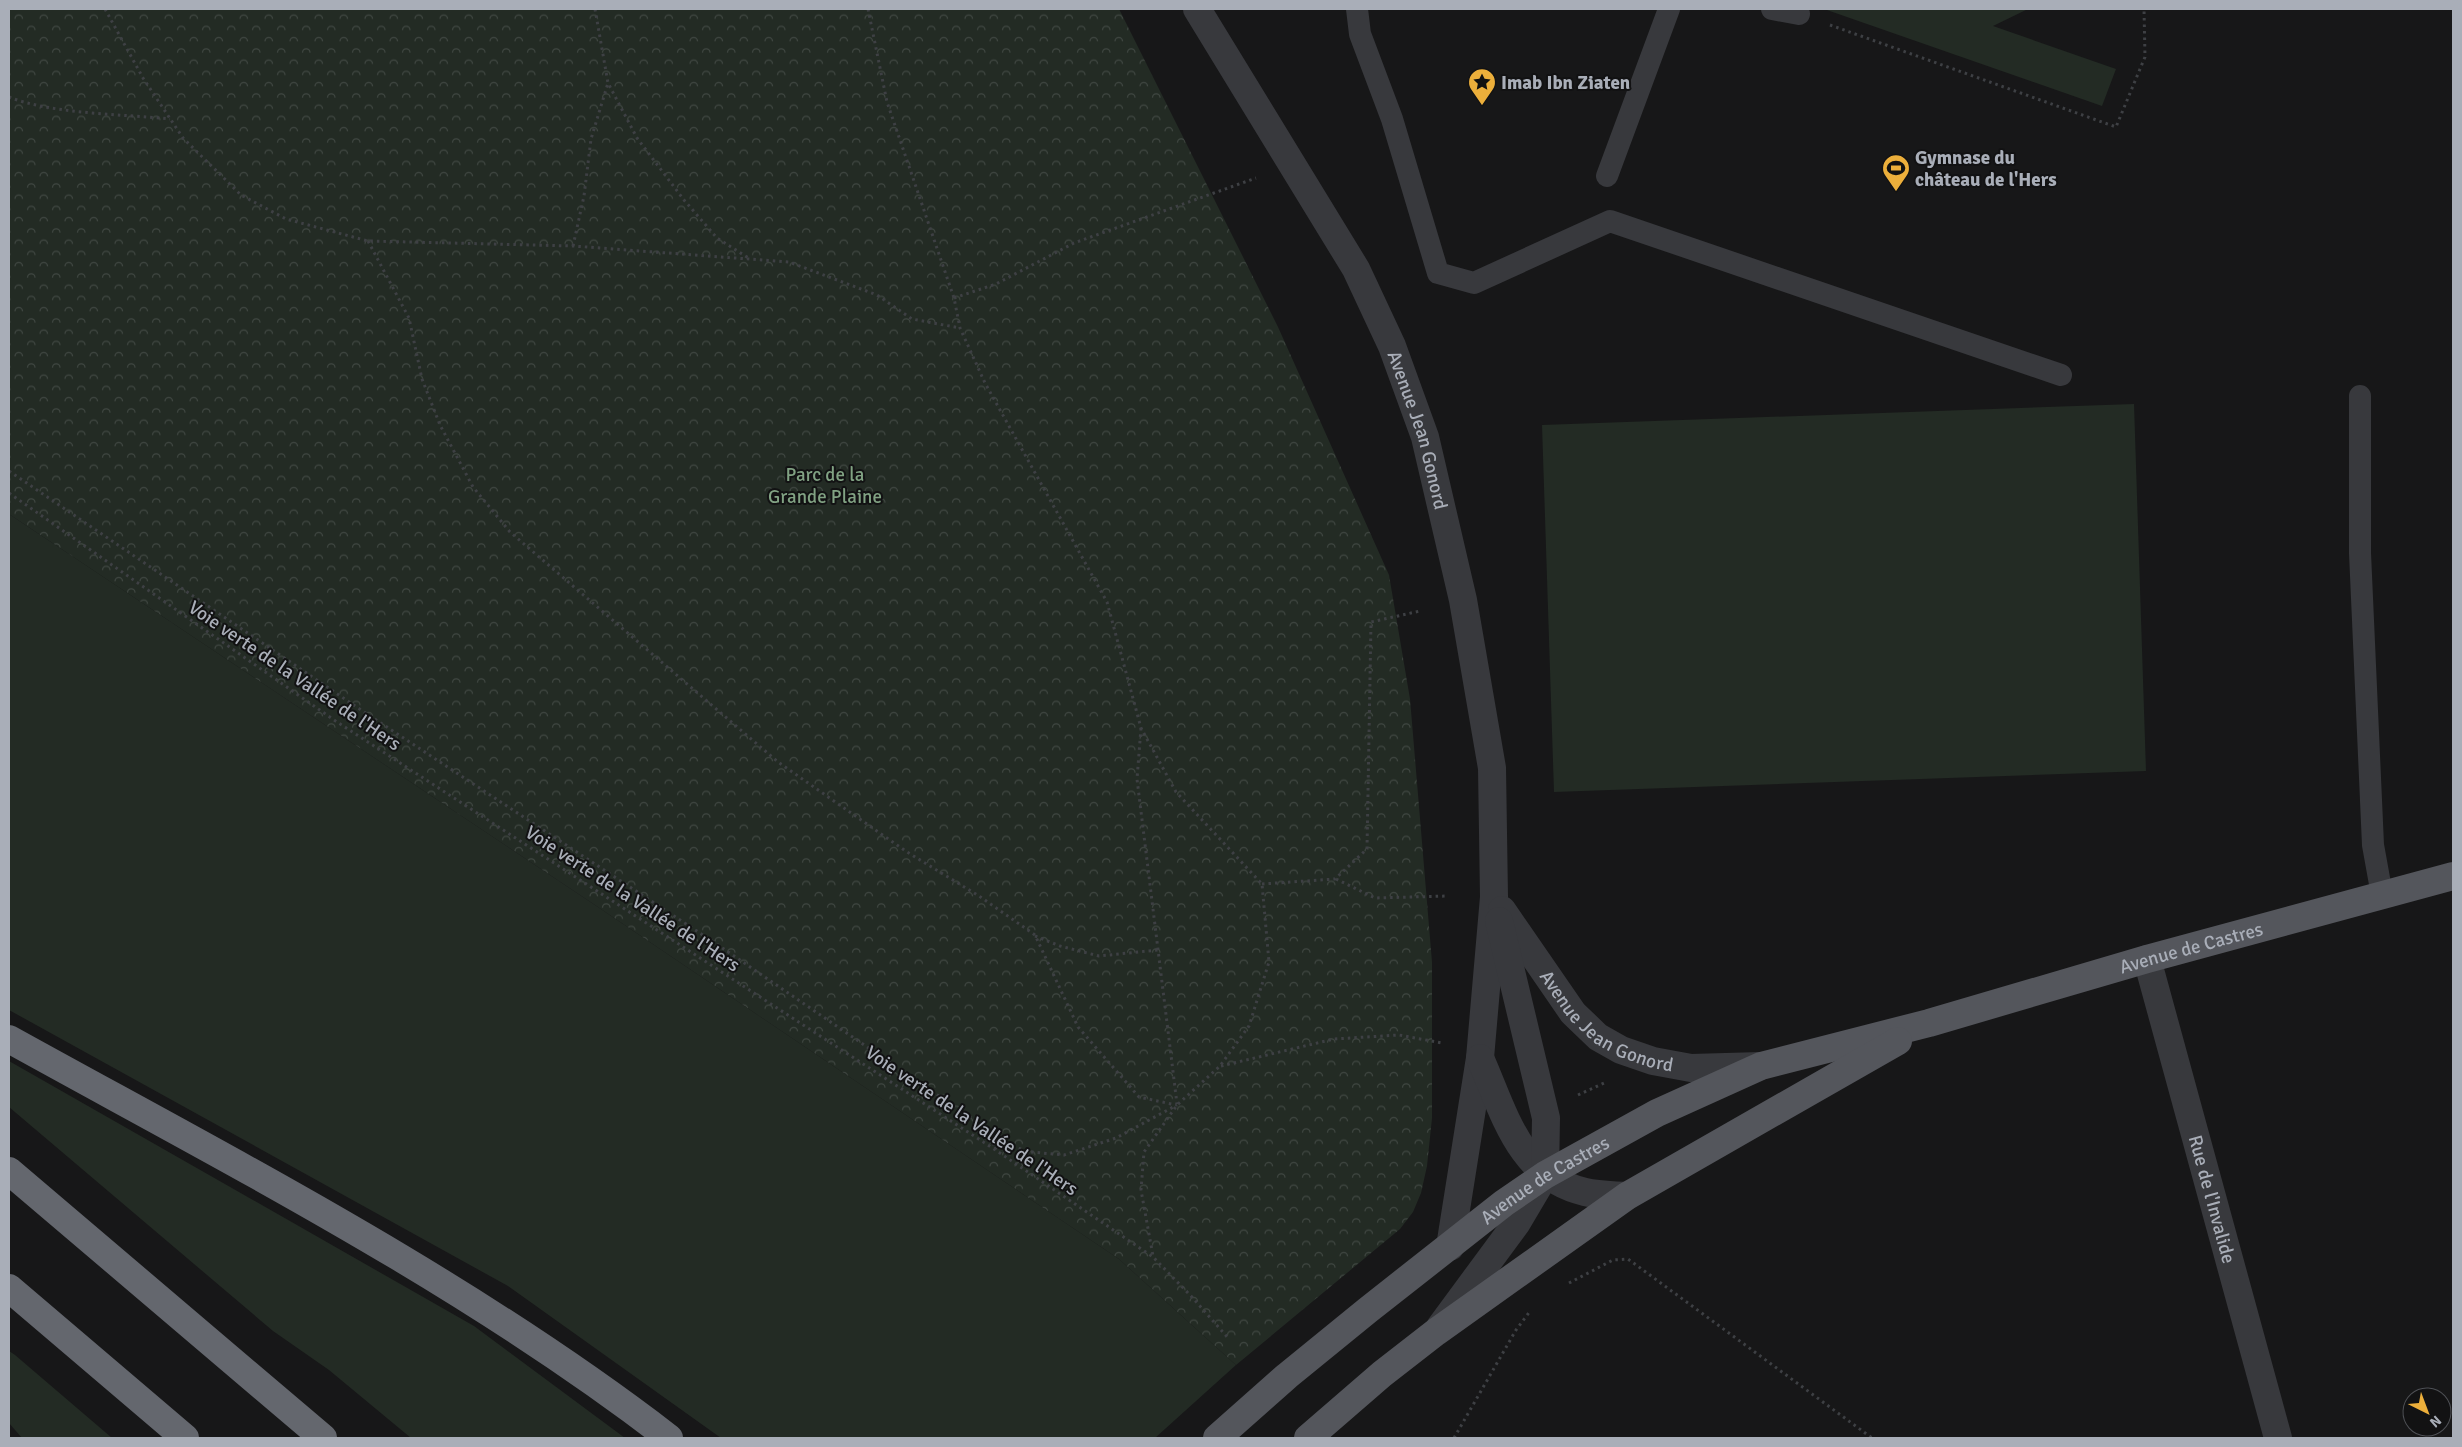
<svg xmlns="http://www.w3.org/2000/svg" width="2462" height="1447" font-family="Signika,sans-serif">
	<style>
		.green { fill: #232b24 }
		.park { fill: url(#park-crowns) }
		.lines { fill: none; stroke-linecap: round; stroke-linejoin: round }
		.path { stroke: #3e4044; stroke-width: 3; stroke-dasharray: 2.5 4; stroke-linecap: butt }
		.service { stroke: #38393d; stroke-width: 22 }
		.minor { stroke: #38393d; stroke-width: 28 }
		.tertiary { stroke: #38393d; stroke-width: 28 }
		.primary { stroke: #54565c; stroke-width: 28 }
		.motorway { stroke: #64676e; stroke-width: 28 }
		.labels { text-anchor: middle; stroke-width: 4; stroke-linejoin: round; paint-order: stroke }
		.poi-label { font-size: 19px; font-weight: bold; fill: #a9aeb8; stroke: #121213; text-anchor: start }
		.street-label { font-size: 19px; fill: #a9aeb8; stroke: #121213 }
		.park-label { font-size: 19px; fill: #81a283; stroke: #121213 }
	</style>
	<defs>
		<pattern id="park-crowns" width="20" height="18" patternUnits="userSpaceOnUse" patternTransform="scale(1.25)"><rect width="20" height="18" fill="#232b24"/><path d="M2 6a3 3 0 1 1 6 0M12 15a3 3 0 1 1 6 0" fill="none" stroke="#404742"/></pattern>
	</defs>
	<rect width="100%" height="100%" fill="#171718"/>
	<g class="green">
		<polygon points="1824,9 2028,9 1993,26 2116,69 2102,106"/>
		<polygon points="2134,404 2146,771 1554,792 1542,425"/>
		<polygon points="9,514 598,907 1119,1259 1236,1365 1155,1438 721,1438 508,1286 9,1010"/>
		<polygon points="9,1061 474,1326 625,1438 411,1438 329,1370 273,1331 9,1107"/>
		<polygon points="9,1351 15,1355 112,1438 22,1438 9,1423"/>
	</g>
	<polygon class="park" points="9,9 1119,9 1278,327 1389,575 1410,699 1432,962 1432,1118 1427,1166 1421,1193 1413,1212 1400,1229 1236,1365 1119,1259 598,907 9,514"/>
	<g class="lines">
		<g class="path">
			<polyline points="105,9 143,78 183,138 241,195 286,219 368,241 573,246 789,262 877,295 912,319 960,328"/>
			<polyline points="595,9 608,83 637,138 684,200 717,238 750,259"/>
			<polyline points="868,9 887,102 954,298 960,328 985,383 1107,602 1141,728 1176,792 1262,884 1269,962 1249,1026 1220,1066 1177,1105 1144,1152 1141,1190 1153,1256"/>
			<polyline points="1830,25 2116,127 2145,57 2144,9"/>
			<path d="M9,97C51,114 122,114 170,119"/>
			<polyline points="368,241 409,318 422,379 440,425 473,487 510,532 778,762 907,852 979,896 1035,935 1078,1027 1139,1097 1176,1105"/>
			<polyline points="573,246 584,196 591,139 608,83"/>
			<polyline points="954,298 996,284 1074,243 1256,178"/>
			<polyline points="9,471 361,710 715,943 993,1133 994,1149 1004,1144 1031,1152 1064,1155 1116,1138 1177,1105"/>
			<polyline points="9,493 334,720 994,1149 1153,1257 1191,1296 1229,1339"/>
			<polyline points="1141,728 1137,779 1177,1104"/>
			<polyline points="1336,879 1375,898 1448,896"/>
			<polyline points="1262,884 1335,879 1367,849 1371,622 1420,611"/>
			<polyline points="1035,936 1060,946 1099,956 1158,950"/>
			<polyline points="1221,1066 1334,1039 1399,1035 1442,1043"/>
			<polyline points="1578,1095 1604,1083"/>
			<polyline points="1569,1283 1613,1260 1628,1259 1872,1438"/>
			<polyline points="1454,1438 1516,1330 1531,1310"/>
		</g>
		<g class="service">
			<polyline points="1357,9 1360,34 1392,119 1438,273 1474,283 1610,221 2061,375"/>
			<polyline points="1772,9 1799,14"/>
			<polyline points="1607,176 1669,9"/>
			<polyline points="2360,396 2360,553 2373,845 2382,895"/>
		</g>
		<path class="minor" id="s1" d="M2147,959L2278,1438"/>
		<g class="tertiary">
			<path id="s2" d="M1197,9L1356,269L1392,346L1425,437L1463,600L1492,768L1494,897L1480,1058L1450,1247"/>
			<path id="s3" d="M1502,910L1573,1013L1598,1037L1621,1050L1653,1061L1691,1068L1761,1066"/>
			<path d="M1480,1058C1504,1112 1519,1177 1585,1192C1598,1195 1613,1195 1627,1196"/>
			<polyline points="1440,1327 1516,1224 1545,1175 1546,1118 1499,921"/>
		</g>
		<g class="primary">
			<path id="s4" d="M1217,1438L1287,1376L1368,1310L1504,1203L1545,1175L1657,1113L1761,1066L1929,1023L2147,959L2453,876"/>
			<polyline points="1308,1438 1382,1374 1436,1332 1627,1196 1898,1041"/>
		</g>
		<g class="motorway">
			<path d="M9,1039C233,1163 465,1281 669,1438"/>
			<polyline points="9,1171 323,1438"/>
			<polyline points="9,1288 185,1438"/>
		</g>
	</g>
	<defs>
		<g id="sight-pin" transform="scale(1.4375)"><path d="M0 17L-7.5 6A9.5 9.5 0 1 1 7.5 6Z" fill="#ecaf3b" stroke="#121213"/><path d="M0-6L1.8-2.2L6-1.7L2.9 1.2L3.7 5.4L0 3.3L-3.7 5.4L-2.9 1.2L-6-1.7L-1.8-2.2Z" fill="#111"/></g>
		<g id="stadium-pin" transform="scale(1.4375)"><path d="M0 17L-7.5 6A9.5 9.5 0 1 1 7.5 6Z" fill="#ecaf3b" stroke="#121213"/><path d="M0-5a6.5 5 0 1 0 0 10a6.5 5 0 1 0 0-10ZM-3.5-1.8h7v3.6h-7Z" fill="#111"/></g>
	</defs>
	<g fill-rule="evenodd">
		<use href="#sight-pin" x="1482" y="82"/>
		<use href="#stadium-pin" x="1896" y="168"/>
	</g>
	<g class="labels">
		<g class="poi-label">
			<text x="1501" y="89">Imab Ibn Ziaten</text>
			<text x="1915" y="164">Gymnase du<tspan x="1915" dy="22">château de l'Hers</tspan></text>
		</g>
		<g class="street-label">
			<text dy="7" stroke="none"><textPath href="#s2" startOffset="478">Avenue Jean Gonord</textPath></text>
			<text transform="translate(295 675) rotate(34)" y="7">Voie verte de la Vallée de l'Hers</text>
			<text transform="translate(633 898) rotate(33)" y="7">Voie verte de la Vallée de l'Hers</text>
			<text dy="7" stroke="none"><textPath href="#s4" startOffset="1109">Avenue de Castres</textPath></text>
			<text dy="7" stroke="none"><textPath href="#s3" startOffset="158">Avenue Jean Gonord</textPath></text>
			<text transform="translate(972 1120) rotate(34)" y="7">Voie verte de la Vallée de l'Hers</text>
			<text dy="7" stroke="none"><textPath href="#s4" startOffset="418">Avenue de Castres</textPath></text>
			<text dy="7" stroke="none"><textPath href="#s1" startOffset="249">Rue de l'Invalide</textPath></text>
		</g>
		<g class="park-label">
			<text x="825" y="481">Parc de la<tspan x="825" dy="22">Grande Plaine</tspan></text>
		</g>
	</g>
	<rect width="2462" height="1447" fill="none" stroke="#a9aeb8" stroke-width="20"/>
	<g transform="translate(2427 1412) rotate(138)"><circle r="24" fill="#121213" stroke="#4e5055"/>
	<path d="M0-4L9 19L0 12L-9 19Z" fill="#ecaf3b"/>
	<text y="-8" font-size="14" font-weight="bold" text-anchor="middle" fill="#a9aeb8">N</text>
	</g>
</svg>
